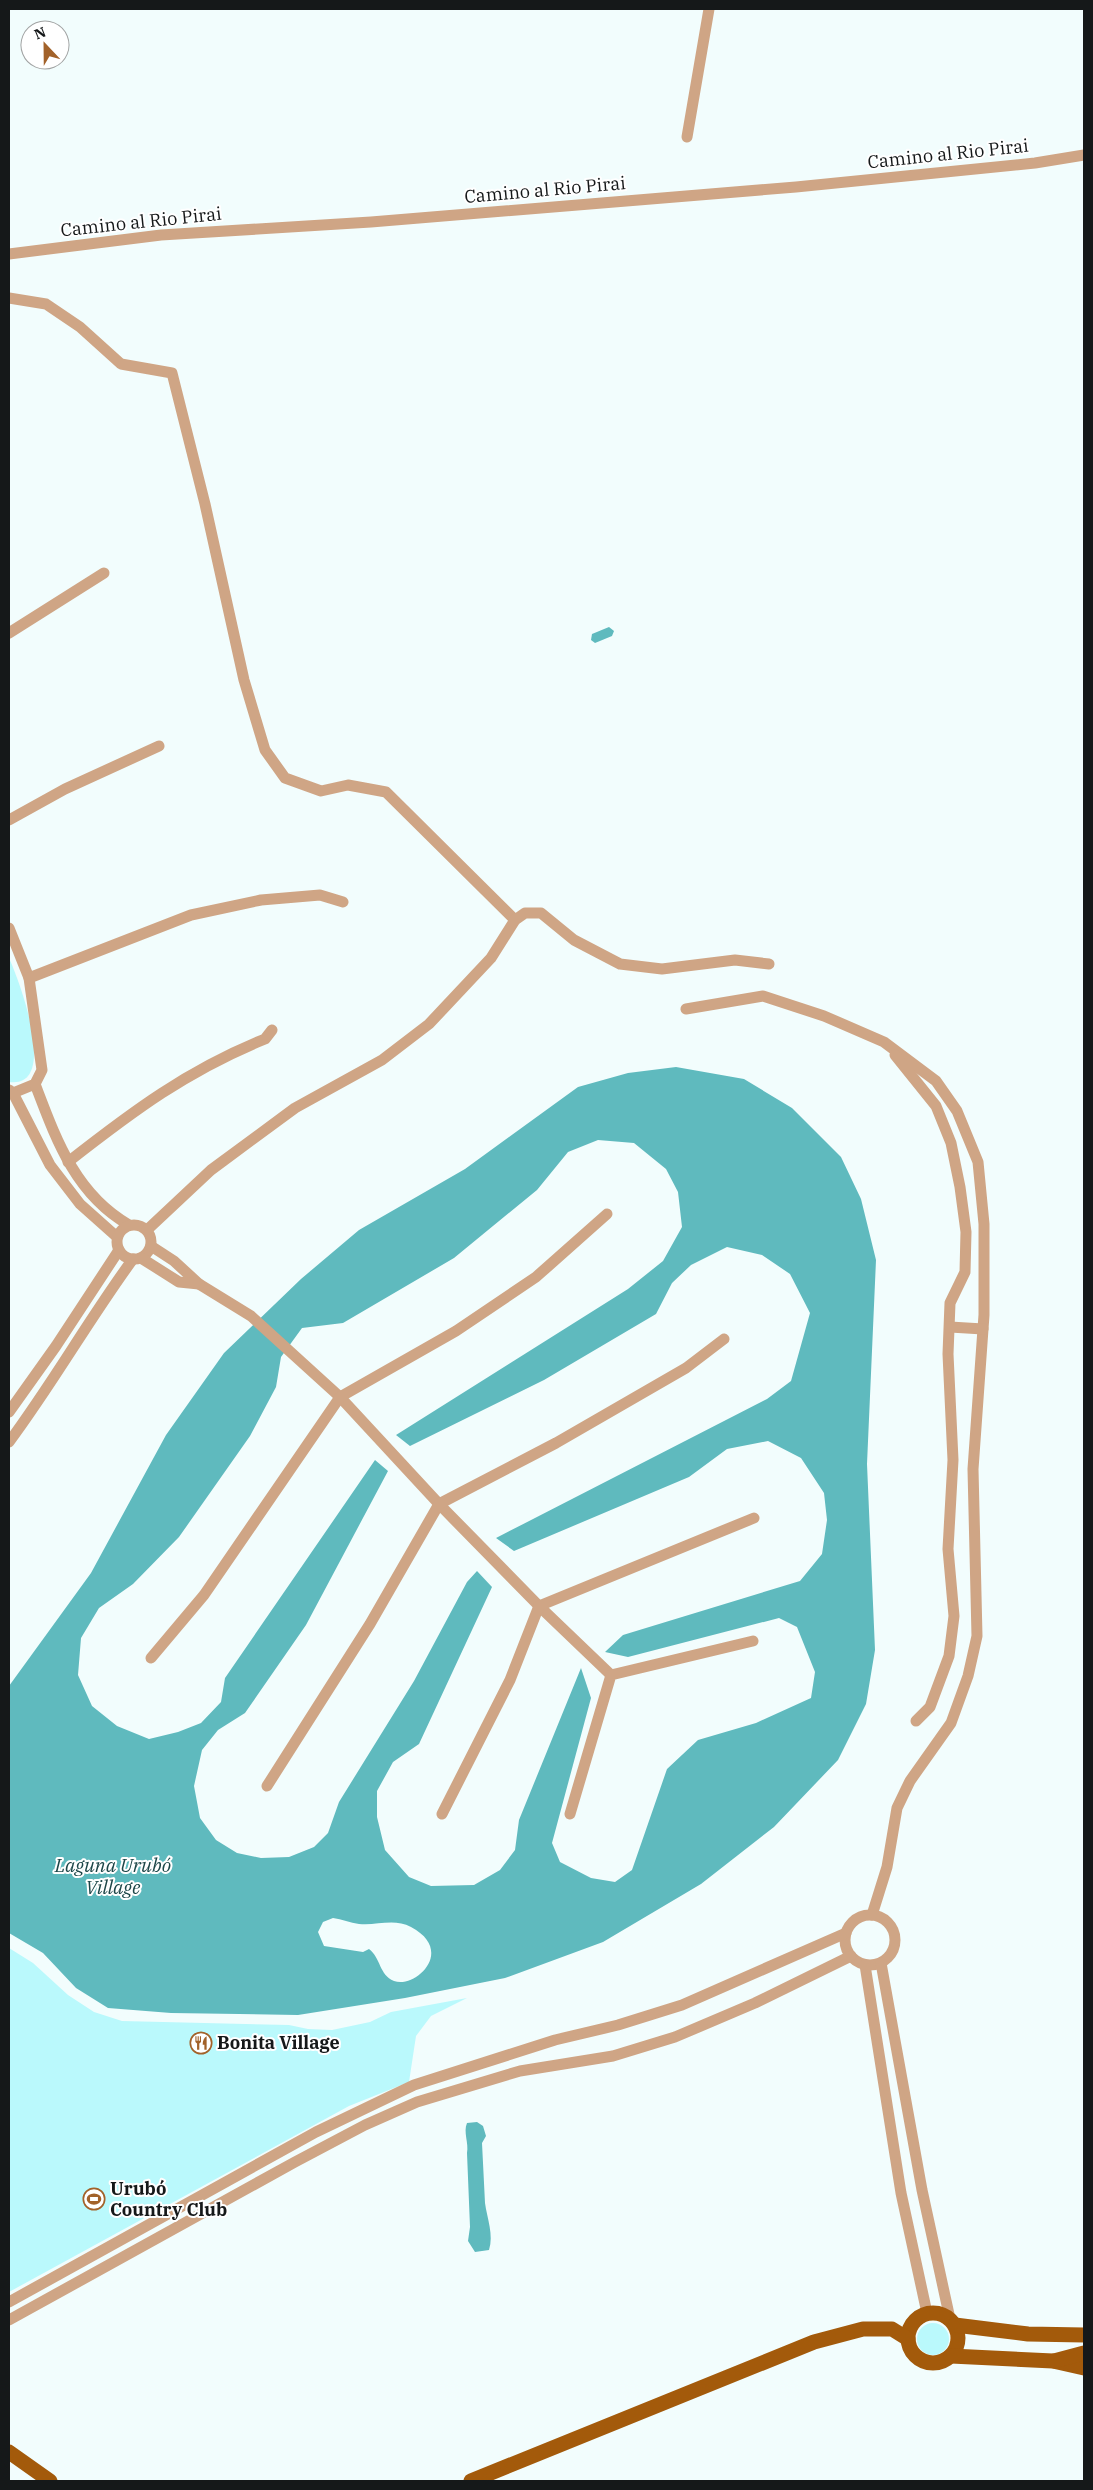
<svg xmlns="http://www.w3.org/2000/svg" width="1093" height="2490" font-family="'IBM Plex Serif',serif">
	<style>
		.green { fill: #baf9fc }
		.water { fill: #5fbabe; fill-rule: evenodd }
		.lines { fill: none; stroke-linecap: round; stroke-linejoin: round }
		.minor { stroke: #cfa585; stroke-width: 11 }
		.primary { stroke: #a35a0b; stroke-width: 15 }
		.labels { text-anchor: middle; stroke-width: 4; stroke-linejoin: round; paint-order: stroke }
		.street-label { font-size: 18px; fill: #151819; stroke: #fff }
		.poi-label { font-size: 18px; font-weight: bold; fill: #151819; stroke: #fff; text-anchor: start }
		.water-label { font-size: 19px; font-style: italic; fill: #1c4648; stroke: #fff }
	</style>
	<rect width="100%" height="100%" fill="#f2fdfd"/>
	<g class="green">
		<path d="M9,958C19,980 60,1089 9,1082Z"/>
		<polygon points="9,1948 33,1963 68,1995 94,2012 122,2021 289,2025 308,2029 332,2030 370,2022 391,2012 467,1998 431,2016 416,2036 409,2082 349,2106 9,2292"/>
		<circle cx="933" cy="2339" r="16"/>
	</g>
	<g class="water">
		<polygon points="609,627 614,631 612,636 595,643 591,640 592,634"/>
		<path d="M676,1067L744,1079L792,1108L841,1157L861,1199L876,1260L867,1464L875,1650L866,1704L838,1760L774,1827L701,1884L603,1942L505,1978L405,1998L298,2015L171,2013L108,2008L76,1988L43,1953L9,1933V1686L91,1573L166,1435L224,1353L301,1279L359,1230L465,1169L578,1087L628,1073ZM598,1140L634,1143L666,1169L678,1192L682,1227L663,1261L628,1289L396,1435L410,1446L544,1380L656,1314L672,1283L691,1265L727,1247L762,1255L790,1274L810,1313L791,1381L767,1399L496,1538L514,1551L689,1477L727,1449L768,1441L801,1458L824,1493L827,1520L822,1554L800,1581L623,1635L605,1652L628,1657L779,1618L797,1627L815,1672L811,1698L756,1723L698,1740L667,1769L632,1870L615,1882L591,1878L560,1862L552,1843L591,1698L581,1668L519,1820L515,1850L500,1870L474,1885L431,1886L409,1877L385,1850L377,1817V1791L393,1762L419,1744L492,1587L477,1571L467,1582L414,1681L339,1802L328,1833L314,1847L289,1857L261,1858L237,1853L216,1840L200,1818L194,1786L202,1750L218,1730L245,1713L306,1625L388,1471L375,1460L225,1678L221,1702L201,1723L178,1732L149,1739L117,1726L92,1706L78,1675L81,1638L99,1608L133,1584L179,1537L250,1436L276,1387L281,1357L302,1328L343,1323L454,1258L537,1190L568,1152ZM333,1918C342,1919 350,1923 359,1924C376,1926 394,1918 411,1927C456,1951 415,1989 394,1981C379,1975 381,1958 369,1949L363,1952L324,1946L318,1932L323,1922Z"/>
		<path d="M477,2122L483,2126L486,2136L482,2143C483,2163 484,2183 485,2203C487,2218 494,2235 489,2250L475,2252L468,2241L470,2227L467,2153C469,2143 463,2132 467,2123Z"/>
	</g>
	<g class="lines">
		<g class="minor">
			<polyline points="687,137 709,9"/>
			<polyline points="9,254 161,235 371,222 796,187 1035,163 1084,155"/>
			<polyline points="9,298 46,304 80,327 121,364 172,373 205,504 244,680 265,750 285,778 321,791 348,785 386,792 515,920"/>
			<polyline points="9,633 104,573"/>
			<polyline points="9,820 65,789 159,746"/>
			<polyline points="9,928 29,978 42,1070 35,1084 13,1093"/>
			<polyline points="29,978 191,915 261,900 320,895 343,902"/>
			<polyline points="686,1009 763,996 824,1016 884,1042 936,1081 957,1111 978,1162 984,1224 984,1315 973,1469 977,1636 968,1676 951,1723 910,1781 897,1808 887,1867 872,1915"/>
			<polyline points="895,1055 936,1106 951,1143 960,1187 966,1232 965,1272 950,1303 948,1354 953,1460 948,1549 954,1616 949,1656 930,1707 916,1721"/>
			<path d="M35,1084C56,1139 75,1194 129,1225"/>
			<polyline points="9,1090 13,1093 50,1165 80,1204 117,1237"/>
			<path d="M68,1162C133,1111 188,1070 265,1039L272,1030"/>
			<circle cx="134" cy="1242" r="17"/>
			<polyline points="147,1230 211,1170 295,1108 382,1060 429,1024 491,958 515,920 525,913 541,913 574,940 620,964 662,969 735,960 769,964"/>
			<polyline points="151,1246 174,1261 199,1284 251,1316 340,1397 439,1504 539,1606 611,1675"/>
			<polyline points="141,1258 179,1282 199,1284"/>
			<polyline points="950,1327 983,1329"/>
			<polyline points="9,1412 56,1346 119,1250"/>
			<path d="M9,1442C53,1383 89,1319 133,1259"/>
			<polyline points="151,1658 204,1595 340,1397 456,1331 536,1277 607,1214"/>
			<polyline points="267,1786 370,1624 439,1504 556,1443 686,1368 724,1339"/>
			<polyline points="442,1814 510,1680 539,1606 754,1518"/>
			<polyline points="570,1814 611,1675 753,1641"/>
			<circle cx="870" cy="1940" r="25"/>
			<polyline points="881,1963 922,2190 950,2319"/>
			<polyline points="865,1965 901,2193 927,2313"/>
			<polyline points="9,2302 316,2132 414,2085 555,2040 618,2025 682,2005 846,1933"/>
			<polyline points="9,2320 295,2162 365,2125 417,2102 520,2071 613,2056 675,2037 755,2003 851,1956"/>
		</g>
		<g class="primary">
			<circle cx="933" cy="2338" r="25"/>
			<polyline points="955,2325 1028,2334 1084,2335"/>
			<polyline points="951,2356 1053,2361 1084,2368"/>
			<polyline points="1054,2361 1084,2353"/>
			<polyline points="9,2452 50,2481"/>
			<polyline points="471,2481 814,2342 863,2329 892,2329 908,2339"/>
		</g>
	</g>
	<defs>
		<g id="restaurant-ring" transform="scale(1.125)"><circle r="9.5" fill="#fff" stroke="#a2622a" stroke-width="1.5"/><path d="M-5-6h1v4h1v-4h1v4h1v-4h1v5L-1.5 .5V6h-2V.5L-5-1ZM5-6V6H3V1.5H1.5Q1.5-4 5-6Z" fill="#a2622a"/></g>
		<g id="stadium-ring" transform="scale(1.125)"><circle r="9.5" fill="#fff" stroke="#a2622a" stroke-width="1.5"/><path d="M0-5a6.5 5 0 1 0 0 10a6.5 5 0 1 0 0-10ZM-3.5-1.8h7v3.6h-7Z" fill="#a2622a"/></g>
	</defs>
	<g fill-rule="evenodd">
		<use href="#restaurant-ring" x="201" y="2043"/>
		<use href="#stadium-ring" x="94" y="2199"/>
	</g>
	<g class="labels">
		<g class="street-label">
			<text transform="translate(948 154) rotate(-6)" y="6">Camino al Rio Pirai</text>
			<text transform="translate(545 190) rotate(-5)" y="6">Camino al Rio Pirai</text>
			<text transform="translate(141 222) rotate(-6)" y="6">Camino al Rio Pirai</text>
		</g>
		<g class="poi-label">
			<text x="217" y="2049">Bonita Village</text>
			<text x="110" y="2195">Urubó<tspan x="110" dy="21">Country Club</tspan></text>
		</g>
		<g class="water-label">
			<text x="113" y="1872">Laguna Urubó<tspan x="113" dy="22">Village</tspan></text>
		</g>
	</g>
	<rect width="1093" height="2490" fill="none" stroke="#151819" stroke-width="20"/>
	<g transform="translate(45 45) rotate(338)"><circle r="24" fill="#ffffff" stroke="#a1a3a3"/>
	<path d="M0-4L9 19L0 12L-9 19Z" fill="#a2622a"/>
	<text y="-8" font-size="14" font-weight="bold" text-anchor="middle" fill="#151819">N</text>
	</g>
</svg>
